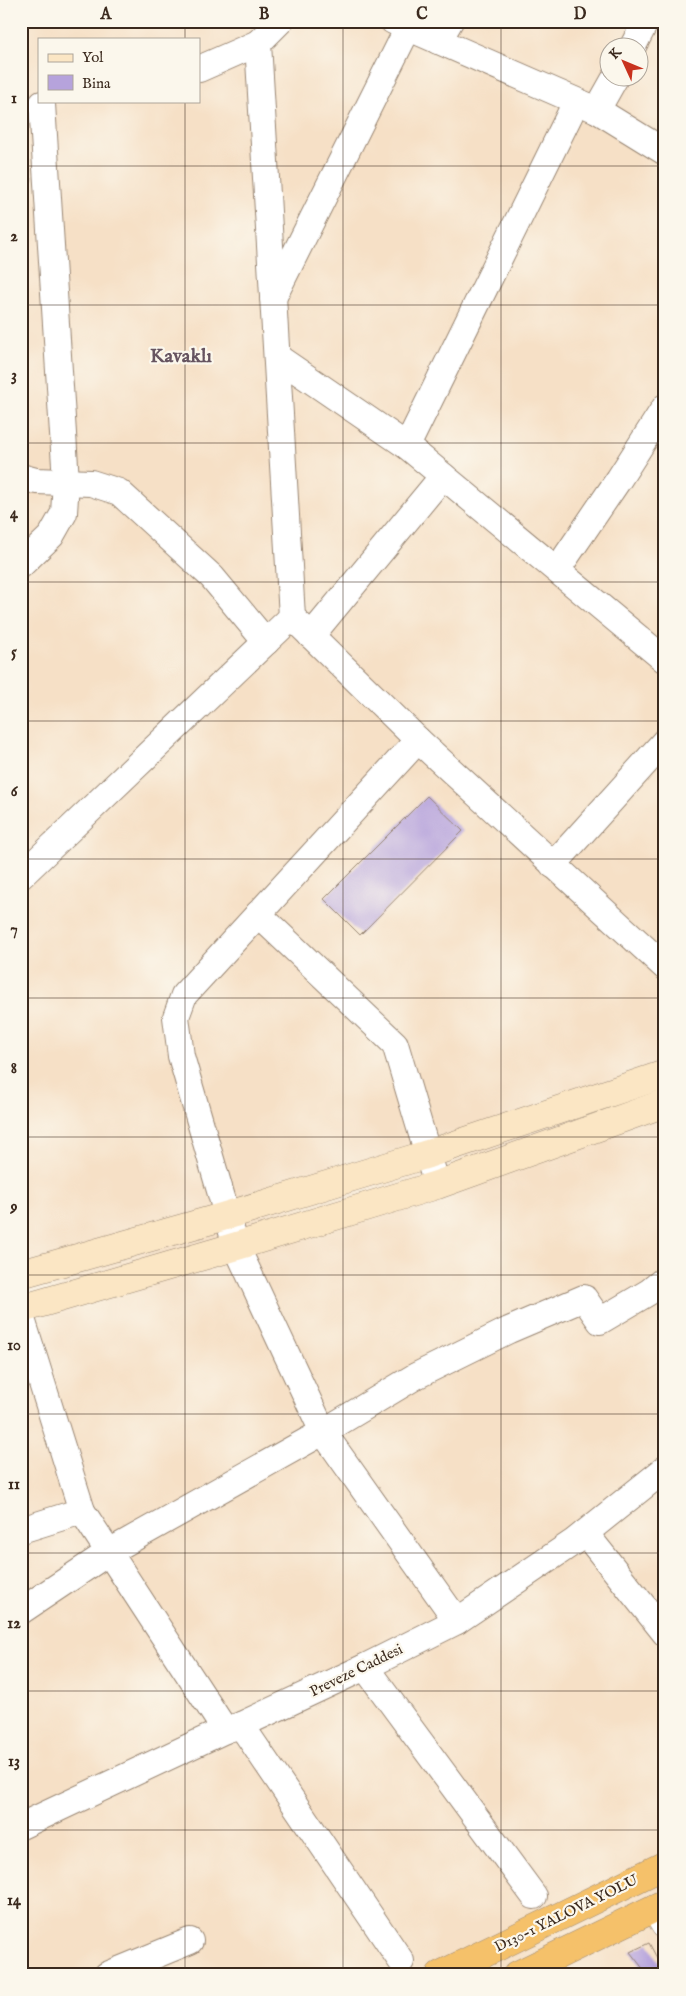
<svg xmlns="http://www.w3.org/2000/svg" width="686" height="1996" font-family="'IM FELL English',serif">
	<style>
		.building { fill: #b6a3dc }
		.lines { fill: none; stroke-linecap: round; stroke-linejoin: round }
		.minor-casing { stroke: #988572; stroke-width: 28 }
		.tertiary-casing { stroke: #988572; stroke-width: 29 }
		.secondary-casing { stroke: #988572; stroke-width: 29 }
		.trunk-casing { stroke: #988572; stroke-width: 29 }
		.minor { stroke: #fff; stroke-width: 26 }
		.tertiary { stroke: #fff; stroke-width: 28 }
		.secondary { stroke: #fbe6c4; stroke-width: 28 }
		.trunk { stroke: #f5c16b; stroke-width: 28 }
		.grid { fill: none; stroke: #3b2a1e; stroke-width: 1; stroke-opacity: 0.55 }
		.labels { text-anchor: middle; stroke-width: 4.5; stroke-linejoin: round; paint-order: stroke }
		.street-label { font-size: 15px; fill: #3b2a1e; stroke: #fbf7ec }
		.district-label { font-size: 20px; font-weight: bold; fill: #665460; stroke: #fbf7ec }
		.neatline { fill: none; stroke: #3b2a1e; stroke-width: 2 }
		.grid-label { font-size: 16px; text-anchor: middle; font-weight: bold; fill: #3b2a1e }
	</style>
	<rect width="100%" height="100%" fill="#fbf7ec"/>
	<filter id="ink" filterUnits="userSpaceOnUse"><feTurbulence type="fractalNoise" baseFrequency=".02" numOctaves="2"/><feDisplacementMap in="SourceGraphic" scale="10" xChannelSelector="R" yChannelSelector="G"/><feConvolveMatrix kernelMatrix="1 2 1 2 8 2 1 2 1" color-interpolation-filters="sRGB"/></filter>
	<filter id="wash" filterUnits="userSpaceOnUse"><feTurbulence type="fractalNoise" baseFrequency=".0096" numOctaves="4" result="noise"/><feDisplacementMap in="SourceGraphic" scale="20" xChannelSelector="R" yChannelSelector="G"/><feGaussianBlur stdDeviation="1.12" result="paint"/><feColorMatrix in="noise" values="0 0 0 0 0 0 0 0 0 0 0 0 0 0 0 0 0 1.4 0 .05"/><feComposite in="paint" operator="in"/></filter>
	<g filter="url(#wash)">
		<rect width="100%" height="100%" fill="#f6e0c6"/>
		<g id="blocks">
			<g class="building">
				<polygon points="427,796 463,831 360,935 324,899"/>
				<polygon points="649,1943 665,1973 665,1975 648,1975 630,1952"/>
			</g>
		</g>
	</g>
	<g filter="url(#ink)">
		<use href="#blocks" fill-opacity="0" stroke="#988572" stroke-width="1"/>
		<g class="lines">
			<g class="minor-casing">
				<g id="minor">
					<polyline points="280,21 258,43 292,617 418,740 665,967"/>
					<polyline points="393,21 597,110 665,152"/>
					<polyline points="438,41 450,21"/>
					<polyline points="632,48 646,21"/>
					<polyline points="199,69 258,43"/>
					<polyline points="597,110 615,78"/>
					<polyline points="273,298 408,28"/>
					<polyline points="277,357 407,446 665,660"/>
					<polyline points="407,446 576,102"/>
					<polyline points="21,477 36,481 91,483 119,492 212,577 266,642"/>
					<polyline points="21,565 51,536 64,513 66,481 42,104"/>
					<polyline points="557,570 619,479 665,407"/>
					<polyline points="311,636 443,476"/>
					<polyline points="418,740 184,995 176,1017 181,1056 236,1246 323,1432 457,1621"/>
					<polyline points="553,865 665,741"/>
					<polyline points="21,876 292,617"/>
					<polyline points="258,914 395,1044 437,1185"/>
					<polyline points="21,1316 82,1511 225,1730"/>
					<polyline points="21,1530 82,1511"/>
					<polyline points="585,1533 665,1633"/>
					<polyline points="21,1611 109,1552 323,1432 416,1376 509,1330 584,1298 600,1321 649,1292 665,1279"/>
					<polyline points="365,1667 534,1896"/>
					<polyline points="241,1725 401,1961"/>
					<polyline points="21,1826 225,1730 241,1725 365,1667 457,1621 575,1541 665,1469"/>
					<polyline points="107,1975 190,1941"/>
				</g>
			</g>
			<g class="tertiary-casing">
				<polyline id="tertiary" points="655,1908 665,1925"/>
			</g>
			<g class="secondary-casing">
				<g id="secondary">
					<polyline points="21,1274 222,1217 428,1154 665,1074"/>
					<polyline points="21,1309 227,1249 437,1185 665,1103"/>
				</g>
			</g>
			<g class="trunk-casing">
				<g id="trunk">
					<polyline points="440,1975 665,1865"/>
					<polyline points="517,1975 665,1903"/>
				</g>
			</g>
			<use href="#minor" class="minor"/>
			<use href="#tertiary" class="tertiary"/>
			<use href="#secondary" class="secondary"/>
			<use href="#trunk" class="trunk"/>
		</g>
	</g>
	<path class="grid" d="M185,21V39M343,21V1975M501,21V1975M185,101V1975M21,166H665M21,305H665M21,443H665M21,582H665M21,721H665M21,859H665M21,998H665M21,1137H665M21,1275H665M21,1414H665M21,1553H665M21,1691H665M21,1830H665"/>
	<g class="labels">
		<g class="street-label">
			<text transform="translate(356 1670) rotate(-26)" y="5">Preveze Caddesi</text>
			<text transform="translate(566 1913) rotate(-26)" y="5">D130-1 YALOVA YOLU</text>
		</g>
		<g class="district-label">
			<text x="181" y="362">Kavaklı</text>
		</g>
	</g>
	<rect width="686" height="1996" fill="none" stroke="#fbf7ec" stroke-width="55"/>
	<rect x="38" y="38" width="162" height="65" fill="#fbf7ec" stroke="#aea59a"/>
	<rect x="48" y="54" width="25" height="8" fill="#fbe6c4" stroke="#aea59a"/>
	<text x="82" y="62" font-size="15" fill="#3b2a1e">Yol</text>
	<rect x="48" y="75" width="25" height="15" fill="#b6a3dc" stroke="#aea59a"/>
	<text x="82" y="88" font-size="15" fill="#3b2a1e">Bina</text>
	<g transform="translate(624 62) rotate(314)"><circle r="24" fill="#fbf7ec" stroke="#aea59a"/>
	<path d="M0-4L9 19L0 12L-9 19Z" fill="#c8321e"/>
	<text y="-8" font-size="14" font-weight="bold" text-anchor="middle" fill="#3b2a1e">K</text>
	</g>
	<rect x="28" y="28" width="630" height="1940" class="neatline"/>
	<g class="grid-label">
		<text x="106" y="19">A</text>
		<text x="264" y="19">B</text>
		<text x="422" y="19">C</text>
		<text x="580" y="19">D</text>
		<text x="14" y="103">1</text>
		<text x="14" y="241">2</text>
		<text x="14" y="380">3</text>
		<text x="14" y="518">4</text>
		<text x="14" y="657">5</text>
		<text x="14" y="796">6</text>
		<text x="14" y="934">7</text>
		<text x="14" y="1073">8</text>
		<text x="14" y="1212">9</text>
		<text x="14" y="1350">10</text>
		<text x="14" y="1489">11</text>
		<text x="14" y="1628">12</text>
		<text x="14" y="1766">13</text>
		<text x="14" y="1905">14</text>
	</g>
</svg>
